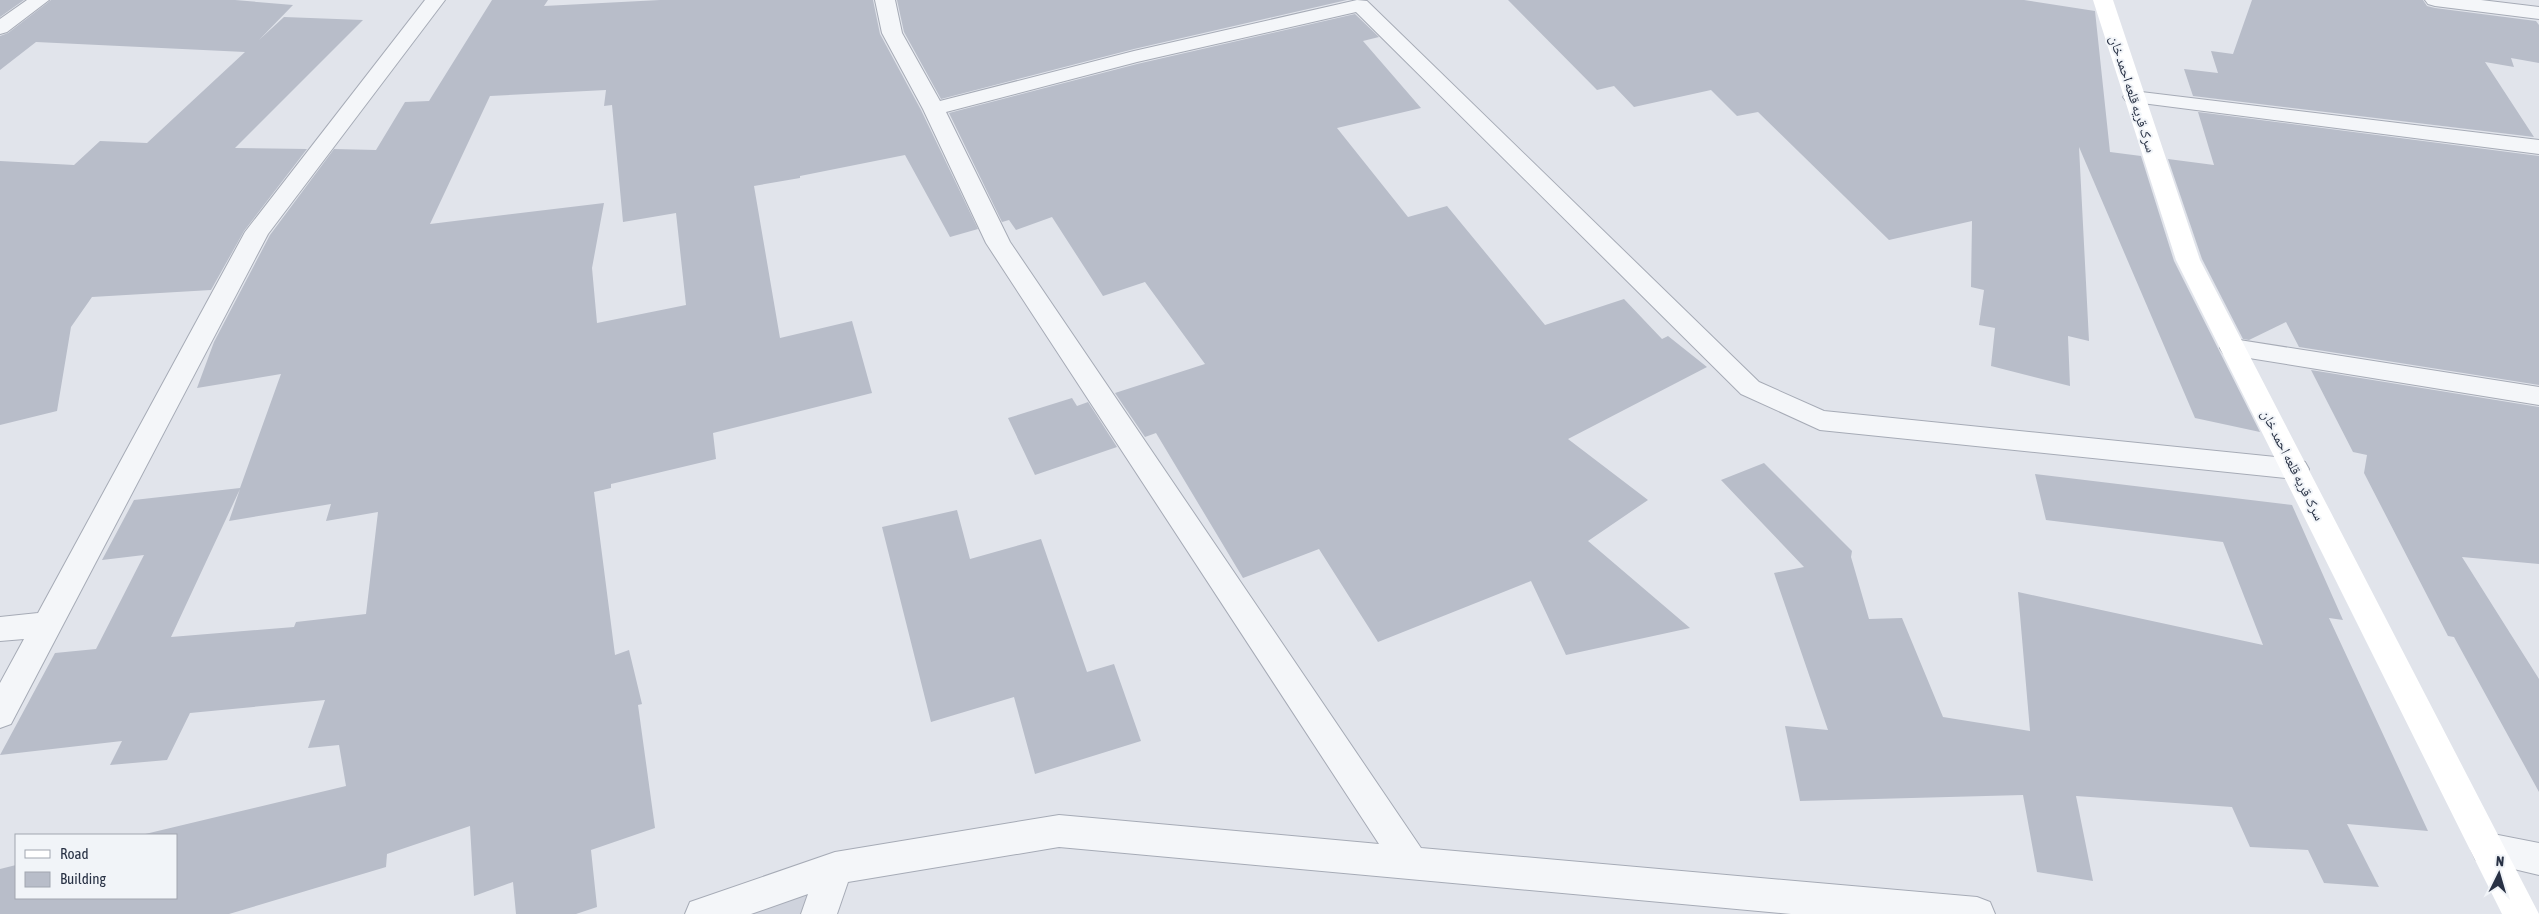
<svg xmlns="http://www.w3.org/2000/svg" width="2539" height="914" font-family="'Asap Condensed','Noto Naskh Arabic',sans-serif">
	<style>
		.built { fill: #cfd3dd }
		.building { fill: #b8bdc9; fill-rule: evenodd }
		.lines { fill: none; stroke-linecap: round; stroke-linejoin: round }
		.street-casing { stroke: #a6abb6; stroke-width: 2 }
		.street { fill: #f4f6f9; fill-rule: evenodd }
		.secondary { fill: #fff; fill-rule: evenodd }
		.labels { text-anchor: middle; stroke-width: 4; stroke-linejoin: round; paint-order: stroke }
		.street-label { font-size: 14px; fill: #283144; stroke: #f1f4f8 }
	</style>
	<rect width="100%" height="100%" fill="#e1e4eb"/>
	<polygon class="built" points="835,868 817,914 718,914"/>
	<g class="building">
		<polygon points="0,0 24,0 0,17"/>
		<polygon points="51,0 235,0 293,5 259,40 284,17 363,20 235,148 307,149 244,231 211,290 92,297 71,327 57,411 0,425 0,161 74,165 100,141 147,143 245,52 36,42 0,70 0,36 8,33"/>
		<path d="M492,0H548L544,6L660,0H873L880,34L921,110L978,229L950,237L905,155L800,176V178L754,186L780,338L852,321L872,393L713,433L716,459L611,484V488L594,492L615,655L629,650L642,704L638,705L655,828L591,850L597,907L576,914H516L513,882L474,896L470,826L387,854L386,867L229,914H0V869L16,865V898H176V835H141L346,786L339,745L308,748L325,700L190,713L167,760L110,765L122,741L0,755L55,653L96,649L144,555L102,560L134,500L240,488L281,374L197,388L214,342L270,235L334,149L376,150L405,102L429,101ZM606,90L604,106L612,105L623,222L676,213L686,305L597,323L592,268L604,203L430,224L490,96ZM240,489L229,521L331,504L326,521L378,512L366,614L296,622L294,627L171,637Z"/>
		<polygon points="897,0 1347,0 1134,49 941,99 904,32"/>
		<polygon points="1508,0 2024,0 2095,11 2110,152 2141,156 2174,261 2260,432 2195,418 2079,147 2089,341 2068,336 2070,386 1991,366 1995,328 1979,325 1984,290 1971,287 1972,221 1889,240 1758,112 1737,116 1711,90 1634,107 1614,86 1597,90"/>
		<polygon points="2252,0 2423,0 2427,6 2435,8 2536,21 2539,25 2539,63 2511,58 2514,67 2485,62 2534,137 2193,96 2184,69 2218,73 2211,51 2233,54"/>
		<polygon points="1355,14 1379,37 1363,41 1421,108 1337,128 1408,217 1447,206 1545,325 1624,299 1662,339 1668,336 1707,367 1568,439 1648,500 1588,541 1690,628 1566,655 1531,581 1378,642 1319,549 1243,578 1156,433 1145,437 1115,393 1205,364 1145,282 1103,296 1052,217 1016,230 1009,220 1002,222 949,113 1137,64"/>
		<polygon points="2198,112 2539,156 2539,385 2299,347 2286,322 2249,340 2243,339 2202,259 2168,159 2214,165"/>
		<polygon points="2311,370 2539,407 2539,564 2462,557 2539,679 2539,792 2454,637 2448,636 2364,473 2367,455 2353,452"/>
		<polygon points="1072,398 1077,406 1088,402 1117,447 1035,475 1008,418"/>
		<polygon points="1764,463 1852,551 1851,557 1869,619 1902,618 1943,717 2030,731 2018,592 2263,645 2223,542 2046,520 2035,474 2292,505 2343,620 2329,618 2428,831 2347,824 2379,887 2324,883 2308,850 2250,847 2232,807 2076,796 2093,881 2037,872 2023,795 1800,801 1785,726 1828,730 1774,573 1804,567 1721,480"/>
		<polygon points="957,510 970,559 1041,539 1087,672 1114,664 1141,741 1035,774 1014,697 931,722 882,527"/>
	</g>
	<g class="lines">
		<g class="street-casing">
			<g id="street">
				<polygon points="27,0 49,0 7,32 0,34 0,19"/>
				<polygon points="425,0 445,0 268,234 11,724 0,728 0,683 24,639 0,641 0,617 38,613 245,232"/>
				<polygon points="875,0 895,0 902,33 940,101 1134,51 1357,0 1367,1 1759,382 1824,411 2295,459 2305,462 2309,469 2305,476 2295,479 1820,430 1741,394 1356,12 1137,62 946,112 1010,242 1421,848 1977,897 1990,902 1995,914 1791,914 1059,847 848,882 837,914 801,914 808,894 751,914 685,914 690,902 835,852 1059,815 1379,844 986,243 923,109 882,33"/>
				<polygon points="2425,0 2481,0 2539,7 2539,19 2435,6 2428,4"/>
				<polygon points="2133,91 2539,140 2539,154 2126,101 2123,97 2126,93"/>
				<polygon points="2233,339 2539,387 2539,405 2224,354 2220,348 2224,342"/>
				<polygon points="2488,833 2539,843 2539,875 2476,860 2471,849 2476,838"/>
			</g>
		</g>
		<use href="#street" class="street"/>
		<polygon class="secondary" points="2093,0 2113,0 2200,260 2539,914 2502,914 2176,260"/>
	</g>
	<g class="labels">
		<g class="street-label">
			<text transform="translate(2133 94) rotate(72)" y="5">سرک قریه قلعه احمد خان</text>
			<text transform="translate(2293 465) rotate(63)" y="5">سرک قریه قلعه احمد خان</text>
		</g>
	</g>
	<rect x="15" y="834" width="162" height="65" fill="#f1f4f8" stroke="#a1a6b0"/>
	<rect x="25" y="850" width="25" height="8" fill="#ffffff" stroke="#a1a6b0"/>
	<text x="60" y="859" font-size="15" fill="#283144">Road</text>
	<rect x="25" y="872" width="25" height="15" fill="#b8bdc9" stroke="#a1a6b0"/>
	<text x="60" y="884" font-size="15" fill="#283144">Building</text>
	<g transform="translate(2499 874) rotate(5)" stroke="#f1f4f8" stroke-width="4" paint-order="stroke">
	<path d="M0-4L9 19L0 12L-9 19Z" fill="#283144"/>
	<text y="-8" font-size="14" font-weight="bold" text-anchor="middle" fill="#283144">N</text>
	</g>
</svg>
